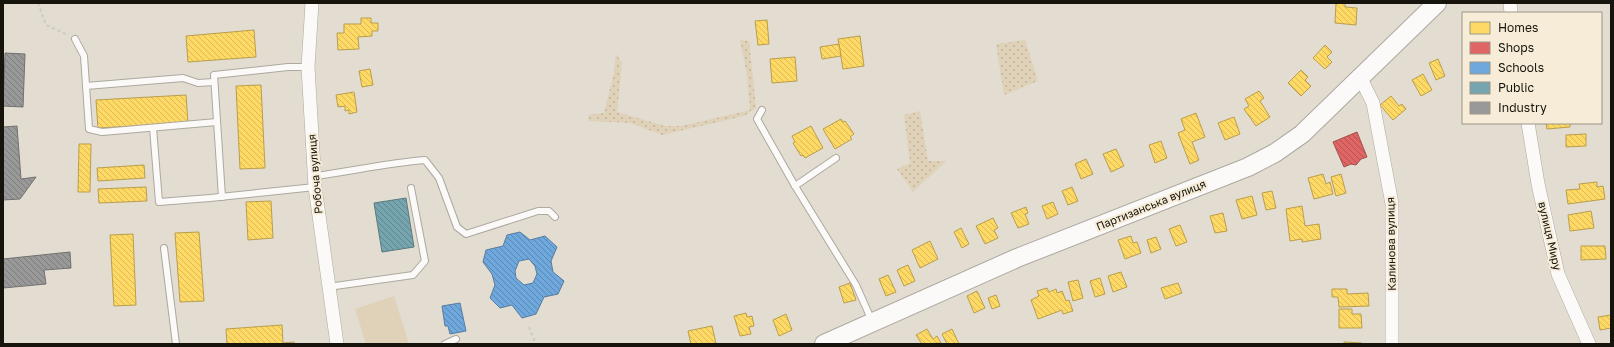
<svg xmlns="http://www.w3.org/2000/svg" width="1614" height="347" font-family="'Golos Text',sans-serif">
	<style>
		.green { fill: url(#green-dots) }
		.pitch { fill: #dfd2b8 }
		.homes { fill: url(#homes-back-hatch); stroke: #b99e4b }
		.shops { fill: url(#shops-back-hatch); stroke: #a44d4b }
		.schools { fill: url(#schools-back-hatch); stroke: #557c9e; fill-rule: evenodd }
		.public { fill: url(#public-back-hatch); stroke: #5a7a7e }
		.industry { fill: url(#industry-back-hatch); stroke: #72716f }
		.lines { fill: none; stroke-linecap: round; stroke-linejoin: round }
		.service-casing { stroke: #ada8a0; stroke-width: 8 }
		.minor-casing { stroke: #ada8a0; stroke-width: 14 }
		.secondary-casing { stroke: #ada8a0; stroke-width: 20 }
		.path { stroke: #cccac8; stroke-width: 2; stroke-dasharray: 3 3; stroke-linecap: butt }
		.service { stroke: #fbfaf8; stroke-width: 6 }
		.minor { stroke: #fbfaf8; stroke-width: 13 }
		.secondary { stroke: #fbfaf8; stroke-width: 18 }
		.labels { text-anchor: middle; stroke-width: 4; stroke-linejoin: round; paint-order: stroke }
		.street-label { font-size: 11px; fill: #17140d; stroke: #f6ecd7 }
	</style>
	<defs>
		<pattern id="green-dots" width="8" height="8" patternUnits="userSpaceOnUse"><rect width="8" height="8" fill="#dfd2b8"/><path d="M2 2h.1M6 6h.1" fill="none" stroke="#bfb39d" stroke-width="1.8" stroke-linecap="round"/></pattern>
		<pattern id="homes-back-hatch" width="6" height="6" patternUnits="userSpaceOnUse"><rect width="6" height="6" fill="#ffd966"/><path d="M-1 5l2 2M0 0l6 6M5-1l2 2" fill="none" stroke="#dab957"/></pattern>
		<pattern id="shops-back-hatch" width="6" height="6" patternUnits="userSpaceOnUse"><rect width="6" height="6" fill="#e06666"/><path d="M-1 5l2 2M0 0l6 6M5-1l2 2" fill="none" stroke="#b55352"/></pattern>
		<pattern id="schools-back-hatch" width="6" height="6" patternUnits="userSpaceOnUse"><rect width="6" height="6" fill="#6fa8dc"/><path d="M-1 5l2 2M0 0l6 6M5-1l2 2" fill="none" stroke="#5a88b1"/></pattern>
		<pattern id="public-back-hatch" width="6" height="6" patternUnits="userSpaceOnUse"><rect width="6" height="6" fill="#76a5af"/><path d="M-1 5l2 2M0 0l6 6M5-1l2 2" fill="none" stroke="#60858d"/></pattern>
		<pattern id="industry-back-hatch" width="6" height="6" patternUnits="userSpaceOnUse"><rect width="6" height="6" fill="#999"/><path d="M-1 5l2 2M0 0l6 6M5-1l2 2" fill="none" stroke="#7c7c7b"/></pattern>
	</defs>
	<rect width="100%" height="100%" fill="#e2dcd1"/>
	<g class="green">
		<polygon points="740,40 749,41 756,108 744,116 662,135 631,123 589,121 588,115 604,113 614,73 616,54 622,63 617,112 665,126 682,126 750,110 747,75"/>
		<polygon points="1025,40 1038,81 1004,95 996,44"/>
		<polygon points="920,111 928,161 946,161 913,192 897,169 910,163 904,115"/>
	</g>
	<polygon class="pitch" points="394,296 409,344 366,344 355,309"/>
	<g class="homes">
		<polygon points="1336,3 1345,3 1345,7 1357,8 1356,25 1335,23"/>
		<polygon points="361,18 371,18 371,23 378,23 378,31 372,31 372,36 358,37 359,49 338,50 337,33 344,33 344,24 361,24"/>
		<polygon points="767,20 769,44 758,45 755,21"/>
		<polygon points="254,30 256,57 188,62 186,36"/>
		<polygon points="860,36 864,66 843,69 838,39"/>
		<polygon points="839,44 841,56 822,59 820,47"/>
		<polygon points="1325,45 1332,52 1327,57 1332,62 1325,69 1313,58"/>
		<polygon points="795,57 797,81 772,83 770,59"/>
		<polygon points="1438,59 1445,76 1436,80 1429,63"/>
		<polygon points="370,69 373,85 362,87 359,71"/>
		<polygon points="1301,70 1308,77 1305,80 1311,86 1301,96 1288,83"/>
		<polygon points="1423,74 1432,90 1421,96 1412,80"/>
		<polygon points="261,85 265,168 240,169 236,86"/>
		<polygon points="1259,91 1264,98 1260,101 1270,117 1256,126 1244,109 1249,106 1245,99"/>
		<polygon points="354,92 357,112 349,114 349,110 345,111 345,106 338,107 336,95"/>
		<polygon points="186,95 188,123 98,128 96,100"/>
		<polygon points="1391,96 1399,106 1402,104 1406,109 1393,120 1380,105"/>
		<polygon points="1196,113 1205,137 1192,142 1199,160 1190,164 1178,133 1185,130 1181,119"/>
		<polygon points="1234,117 1240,134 1225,140 1218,123"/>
		<polygon points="841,119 843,122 845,121 854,134 850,137 852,139 835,149 823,129"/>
		<polygon points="1546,123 1570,123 1570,127 1547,129"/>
		<polygon points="811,126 823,148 805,158 803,155 801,156 793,143 795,142 792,136"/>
		<polygon points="1586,134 1586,146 1566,147 1566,135"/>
		<polygon points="1161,141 1167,158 1155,163 1149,145"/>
		<polygon points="79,144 91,144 90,192 78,192"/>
		<polygon points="1116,149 1124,166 1111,172 1103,154"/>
		<polygon points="1086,159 1093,174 1081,179 1075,164"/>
		<polygon points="144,165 145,178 98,181 97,168"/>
		<polygon points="1323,174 1326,184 1330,182 1333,194 1314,199 1308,178"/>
		<polygon points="1341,174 1346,193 1336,196 1331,177"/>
		<polygon points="1597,182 1597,187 1603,186 1605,199 1568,204 1566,190 1580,189 1579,184"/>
		<polygon points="146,187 147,201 99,203 98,189"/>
		<polygon points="1072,187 1078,201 1068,205 1062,191"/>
		<polygon points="1272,191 1276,208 1266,210 1262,193"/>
		<polygon points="1252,196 1257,215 1242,219 1236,200"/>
		<polygon points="271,201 273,238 248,240 246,202"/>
		<polygon points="1053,202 1058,214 1047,219 1042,206"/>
		<polygon points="1302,206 1305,226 1319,224 1321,239 1302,242 1302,239 1290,241 1286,209"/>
		<polygon points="1026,207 1028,213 1025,214 1029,224 1018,228 1011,213"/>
		<polygon points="1591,211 1594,228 1570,231 1568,215"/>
		<polygon points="1223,213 1227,231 1215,233 1210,216"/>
		<polygon points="993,218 998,228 994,230 998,238 985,244 976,226"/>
		<polygon points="1180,225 1187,242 1176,246 1169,229"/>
		<polygon points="961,228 969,244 962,248 954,232"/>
		<polygon points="199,232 204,301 180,302 175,233"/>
		<polygon points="133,234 136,305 114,306 110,235"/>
		<polygon points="1131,236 1133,243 1137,242 1141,253 1125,259 1118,240"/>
		<polygon points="1156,237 1161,249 1151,253 1147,240"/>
		<polygon points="930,241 938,259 920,268 912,250"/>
		<polygon points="1581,246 1605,246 1606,259 1581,260"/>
		<polygon points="908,265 915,281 904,286 897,270"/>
		<polygon points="1121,272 1127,287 1113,292 1108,276"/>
		<polygon points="888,275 896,292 886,296 879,279"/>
		<polygon points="1100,278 1105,294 1095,297 1090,281"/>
		<polygon points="1078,280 1083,298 1073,301 1068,282"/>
		<polygon points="850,283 856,300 844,303 839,287"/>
		<polygon points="1178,283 1182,293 1165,299 1161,288"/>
		<polygon points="1047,288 1049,292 1056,289 1057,293 1062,291 1066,301 1069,300 1073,311 1063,314 1062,310 1038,319 1031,300 1039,296 1037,291"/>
		<polygon points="1332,289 1347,289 1347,294 1368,293 1369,306 1339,307 1338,297 1332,297"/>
		<polygon points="977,291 985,308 974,313 967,296"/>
		<polygon points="996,295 1000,306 992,309 988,298"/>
		<polygon points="1339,309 1352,309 1352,314 1361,314 1362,328 1339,328"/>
		<polygon points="746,313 747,317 752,316 754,326 749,327 751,334 740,336 734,316"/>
		<polygon points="786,314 792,330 779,336 773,320"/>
		<polygon points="1611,315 1611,328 1600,330 1598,317"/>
		<polygon points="282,325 283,343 294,342 294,344 227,344 226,329"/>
		<polygon points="712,326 716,344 691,344 688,331"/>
		<polygon points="927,329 933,339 937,336 941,343 922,344 916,335"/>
		<polygon points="952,329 959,344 947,344 942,334"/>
		<polygon points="1344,342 1362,343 1362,344 1344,344"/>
	</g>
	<polygon class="shops" points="1357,132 1367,157 1361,159 1356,165 1351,164 1344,167 1333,142"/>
	<g class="schools">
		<path d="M520,232L530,240L545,236L557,247L551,261L553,272L564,281L558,294L544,297L536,314L522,318L512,305L500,308L490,298L495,285L492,274L483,262L486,250L503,246L507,235ZM529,259L535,266L537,274L533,283L524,285L516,278L515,271L519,261Z"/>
		<polygon points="460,303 466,331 450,334 448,326 445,326 442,306"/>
	</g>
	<polygon class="public" points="406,198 414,247 382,252 374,203"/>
	<g class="industry">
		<polygon points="5,53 25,54 23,107 3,106"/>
		<polygon points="17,126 21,179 36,177 20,199 3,200 3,127"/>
		<polygon points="70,252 71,268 44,270 46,284 3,288 3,259"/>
	</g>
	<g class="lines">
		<g class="service-casing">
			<g id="service">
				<polyline points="75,39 84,56 89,129 102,132 217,122"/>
				<polyline points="86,86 183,78 198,83 214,82"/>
				<polyline points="762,110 757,119 795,186 856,285 872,321"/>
				<polyline points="153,128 159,202 210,198 315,187"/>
				<path d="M315,176C352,171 388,163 425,160L439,178L457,227L466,234L538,211H549L555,217"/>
				<polyline points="795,186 836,158"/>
				<polyline points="222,197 214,75 288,67 308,67"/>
				<polyline points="164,248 176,344"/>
				<polyline points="328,287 413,275 425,261 411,188"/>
				<polyline points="445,344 456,339"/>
			</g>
		</g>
		<g class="minor-casing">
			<g id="minor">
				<polyline points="312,3 308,67 315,187 337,344"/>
				<polyline points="1510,3 1511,13"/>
				<polyline points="1360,77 1373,103 1392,204 1392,344"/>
				<polyline points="1528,123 1538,184 1558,274 1589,344"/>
			</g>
		</g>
		<g class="secondary-casing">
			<polyline id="secondary" points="824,344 1017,258 1248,167 1275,153 1302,134 1437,3"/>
		</g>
		<g class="path">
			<polyline points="38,3 46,25 68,35"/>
			<polyline points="529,327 536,344"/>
		</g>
		<use href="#service" class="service"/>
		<use href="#minor" class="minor"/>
		<use href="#secondary" class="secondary"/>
	</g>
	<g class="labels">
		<g class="street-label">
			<text transform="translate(315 174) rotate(-95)" y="4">Робоча вулиця</text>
			<text transform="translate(1151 205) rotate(-22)" y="4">Партизанська вулиця</text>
			<text transform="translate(1550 236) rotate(77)" y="4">вулиця Миру</text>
			<text transform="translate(1391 244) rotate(-91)" y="4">Калинова вулиця</text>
		</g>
	</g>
	<rect width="1614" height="347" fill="none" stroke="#17140d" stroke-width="8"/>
	<rect x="1462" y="12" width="140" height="112" fill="#f6ecd7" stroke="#9d9686"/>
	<rect x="1470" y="22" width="20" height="12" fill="#ffd966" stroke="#9d9686"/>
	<text x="1498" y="32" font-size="12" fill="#17140d">Homes</text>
	<rect x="1470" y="42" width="20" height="12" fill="#e06666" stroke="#9d9686"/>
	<text x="1498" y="52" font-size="12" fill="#17140d">Shops</text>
	<rect x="1470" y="62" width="20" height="12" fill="#6fa8dc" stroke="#9d9686"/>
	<text x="1498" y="72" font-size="12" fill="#17140d">Schools</text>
	<rect x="1470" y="82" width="20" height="12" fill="#76a5af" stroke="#9d9686"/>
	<text x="1498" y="92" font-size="12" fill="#17140d">Public</text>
	<rect x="1470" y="102" width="20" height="12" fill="#999999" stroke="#9d9686"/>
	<text x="1498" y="112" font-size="12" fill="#17140d">Industry</text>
</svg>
